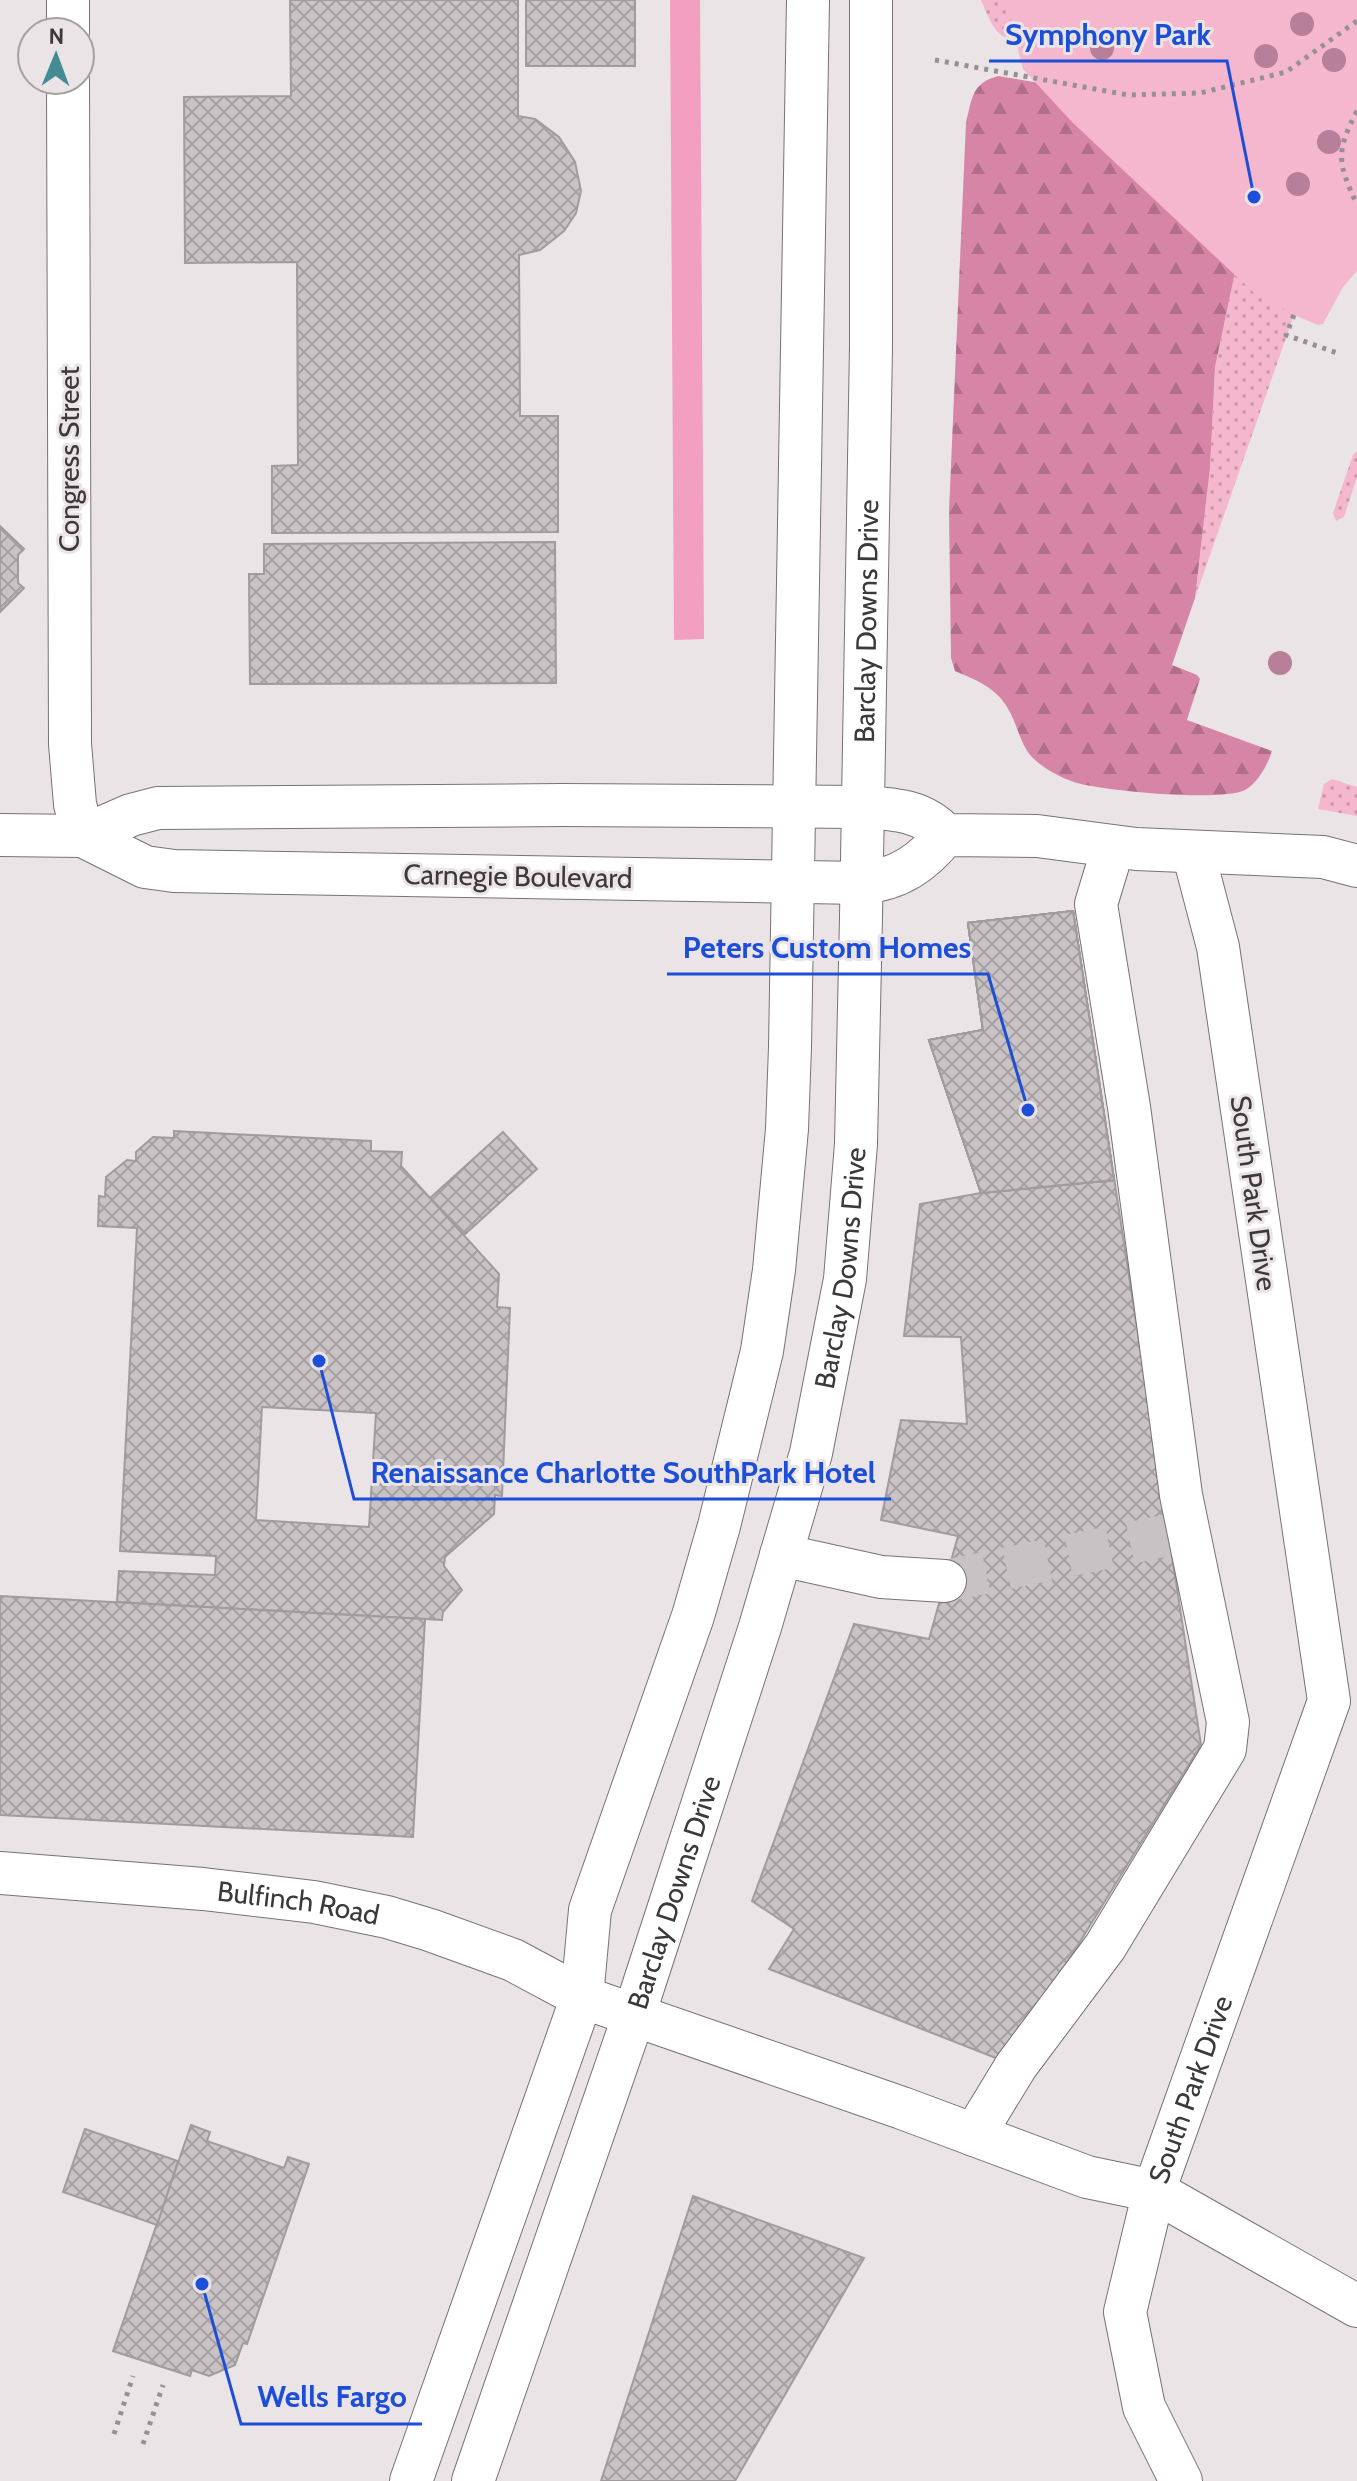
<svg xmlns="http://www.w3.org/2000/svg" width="1357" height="2481" font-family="Cabin,sans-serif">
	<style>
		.grass { fill: url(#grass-dots) }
		.forest { fill: url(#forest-firs) }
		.park { fill: #f5b7ce }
		.water { fill: #f39fc0 }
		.building { fill: url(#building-cross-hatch); stroke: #a19b9d; stroke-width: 2; fill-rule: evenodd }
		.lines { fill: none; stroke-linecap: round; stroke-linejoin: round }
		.minor-tunnel { stroke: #c8c2c4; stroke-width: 42; stroke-dasharray: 42 21; stroke-linecap: butt }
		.minor-casing { stroke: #787274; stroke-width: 44 }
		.path { stroke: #959092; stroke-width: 5; stroke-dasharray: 4 6; stroke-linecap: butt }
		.minor { stroke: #fff; stroke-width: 42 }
		.tree { fill: #b77f99 }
		.labels { text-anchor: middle; stroke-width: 6; stroke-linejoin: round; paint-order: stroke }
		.street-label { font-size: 28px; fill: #3c393a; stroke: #ebe4e7 }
		.leader { fill: none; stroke: #1d4ed8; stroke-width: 3 }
		.callout-dot { fill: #1d4ed8; stroke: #ebe4e7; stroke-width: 3 }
		.callout-label { font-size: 30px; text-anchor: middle; font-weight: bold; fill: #1d4ed8; stroke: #ebe4e7; stroke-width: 6; stroke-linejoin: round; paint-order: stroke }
	</style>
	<defs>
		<pattern id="grass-dots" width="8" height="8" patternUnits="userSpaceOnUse" patternTransform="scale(2)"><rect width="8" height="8" fill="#f5b7ce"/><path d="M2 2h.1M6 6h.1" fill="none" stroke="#c896a8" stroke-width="1.8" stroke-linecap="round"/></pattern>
		<pattern id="forest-firs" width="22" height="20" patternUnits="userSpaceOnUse" patternTransform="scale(2)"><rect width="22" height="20" fill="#d785a6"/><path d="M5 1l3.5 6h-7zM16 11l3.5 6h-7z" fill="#b06e88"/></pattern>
		<pattern id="building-cross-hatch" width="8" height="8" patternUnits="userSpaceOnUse" patternTransform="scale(2)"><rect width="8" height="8" fill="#c9c3c5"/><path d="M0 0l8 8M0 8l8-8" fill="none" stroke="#a49fa1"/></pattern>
	</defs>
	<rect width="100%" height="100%" fill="#ebe4e7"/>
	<g class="grass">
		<path d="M981,0H1106L1026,47C996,37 993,29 981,0Z"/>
		<polygon points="1237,263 1294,315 1195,598 1210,468 1215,367"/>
		<polygon points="1357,451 1357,477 1344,517 1336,521 1333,513 1353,455"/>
		<polygon points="1332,779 1357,787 1357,816 1318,809 1324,784"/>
	</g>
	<path class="forest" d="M998,76L1058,86L1237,263L1215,367L1210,468L1195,598L1172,665L1197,675L1200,679L1187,720L1272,751C1268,764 1258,783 1245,790C1220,802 1110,791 1081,784C1065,780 1045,770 1033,758C1025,751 1020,736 1016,726C1004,692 986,684 955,671L951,658L949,511L966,122C972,98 972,83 998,76Z"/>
	<polygon class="park" points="1010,0 1357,0 1357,271 1343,287 1323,324 1318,325 1294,315 1253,292 1073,123 1023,69 1011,23"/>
	<polygon class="water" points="670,0 700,0 704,639 674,640"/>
	<g class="building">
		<polygon points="290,0 518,0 518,116 535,119 559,137 575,162 581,191 576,213 564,231 540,250 519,255 520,416 558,416 558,532 272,533 272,466 298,465 297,262 185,263 184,97 291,96"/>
		<rect x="526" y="0" width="109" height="66"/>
		<polygon points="0,526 24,549 18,555 18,583 24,588 0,612"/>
		<polygon points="555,542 556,683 250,684 249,574 264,574 264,544"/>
		<polygon points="1073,911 1201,1745 1006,2062 769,1969 794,1929 752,1901 854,1624 929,1639 958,1536 881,1520 901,1420 967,1424 961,1337 904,1336 920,1204 981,1193 929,1040 983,1030 968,923"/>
		<polygon points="1073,911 1114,1180 981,1193 929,1040 983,1030 968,923"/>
		<polygon points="1073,911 1114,1180 981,1193 929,1040 983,1030 968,923"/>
		<polygon points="1073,911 1114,1180 981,1193 929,1040 983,1030 968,923"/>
		<polygon points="1073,911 1114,1180 981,1193 929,1040 983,1030 968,923"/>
		<polygon points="1073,911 1114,1180 981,1193 929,1040 983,1030 968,923"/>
		<path d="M174,1131L371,1141V1151L402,1152L401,1166L499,1274L497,1307L510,1308L502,1496L495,1495L494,1514L445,1557L444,1566L462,1590L443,1612L442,1620L117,1602L119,1571L215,1575L216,1556L120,1551L137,1228L98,1226L99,1196L105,1197L106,1177L127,1160L136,1161V1152L153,1137L174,1138ZM262,1407L376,1413L369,1527L256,1520Z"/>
		<polygon points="503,1132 537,1169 464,1235 430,1198"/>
		<polygon points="0,1596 425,1619 413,1837 0,1815"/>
		<polygon points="191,2125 210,2132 207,2141 284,2168 288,2157 309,2164 247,2344 243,2343 235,2365 209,2376 192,2370 190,2376 113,2351"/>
		<polygon points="85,2129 178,2161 157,2225 63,2192"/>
		<polygon points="693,2196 864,2258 735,2481 601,2481"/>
	</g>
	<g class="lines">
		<polyline class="minor-tunnel" points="945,1581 1169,1535"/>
		<g class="minor-casing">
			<g id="minor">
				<polyline points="68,0 68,32"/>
				<polyline points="0,835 83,836 75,804 70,744 68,80"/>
				<path d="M945,835C923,863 898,880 861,883L174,871L145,867L83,836L131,815L158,808L562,805L863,807C894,809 923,810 945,835L1037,836L1136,849L1323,857L1357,866"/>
				<polyline points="781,1555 881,1577 945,1581"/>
				<path id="s1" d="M0,1873L203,1889L314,1902L387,1917L430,1930L513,1960L582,1997L902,2108L1087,2177L1154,2191L1357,2306"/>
				<polyline points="974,2135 1016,2066 1105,1947 1225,1749 1228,1722 1181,1495 1129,1107 1096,904 1113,848"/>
				<polyline points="411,2481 582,1997 590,1910 693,1616 719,1526 762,1351 774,1270 787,1129 790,1047 808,0"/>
				<path id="s2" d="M473,2481L634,2015L760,1627L811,1453L845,1279L856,1144L861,917L871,346V0"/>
				<path id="s3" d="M1181,2481L1144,2407L1125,2312L1154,2191L1329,1701L1218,947L1193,852"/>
			</g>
		</g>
		<g class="path">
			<polyline points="935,60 1128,95 1200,93 1286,72 1357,21"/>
			<path d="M1357,111C1335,153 1338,163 1357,205"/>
			<polyline points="1294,315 1286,335 1340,354"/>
			<polyline points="114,2434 133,2376"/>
			<polyline points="143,2444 163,2385"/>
		</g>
		<use href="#minor" class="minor"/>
	</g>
	<g class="tree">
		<circle cx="1302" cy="24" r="12"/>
		<circle cx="1102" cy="48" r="12"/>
		<circle cx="1266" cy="56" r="12"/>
		<circle cx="1334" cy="60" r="12"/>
		<circle cx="1329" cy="142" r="12"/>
		<circle cx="1298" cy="184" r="12"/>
		<circle cx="1280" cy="663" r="12"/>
	</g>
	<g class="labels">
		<g class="street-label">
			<text transform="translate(69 459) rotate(-90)" y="10">Congress Street</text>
			<text dy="10" stroke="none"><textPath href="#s2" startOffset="1918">Barclay Downs Drive</textPath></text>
			<text transform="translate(518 876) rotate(1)" y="10">Carnegie Boulevard</text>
			<text transform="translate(1254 1193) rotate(82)" y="10">South Park Drive</text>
			<text dy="10" stroke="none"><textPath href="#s2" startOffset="1270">Barclay Downs Drive</textPath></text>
			<text dy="10" stroke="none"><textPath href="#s2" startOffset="622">Barclay Downs Drive</textPath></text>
			<text dy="10" stroke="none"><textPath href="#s1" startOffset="300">Bulfinch Road</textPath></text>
			<text dy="10" stroke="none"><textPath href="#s3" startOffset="412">South Park Drive</textPath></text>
		</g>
	</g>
	<path class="leader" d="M1254 197L1227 61H989M1028 1110L988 974H667M319 1361L354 1499H891M202 2284L241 2424H422"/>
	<g class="callout-dot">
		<circle cx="1254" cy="197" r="8"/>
		<circle cx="1028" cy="1110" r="8"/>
		<circle cx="319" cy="1361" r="8"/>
		<circle cx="202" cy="2284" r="8"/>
	</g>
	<g class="callout-label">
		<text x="1108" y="45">Symphony Park</text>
		<text x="827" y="958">Peters Custom Homes</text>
		<text x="623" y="1483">Renaissance Charlotte SouthPark Hotel</text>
		<text x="332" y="2407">Wells Fargo</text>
	</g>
	<g transform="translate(56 56) rotate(1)"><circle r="38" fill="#ebe4e7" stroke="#a5a0a2" stroke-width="2"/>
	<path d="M0-6L14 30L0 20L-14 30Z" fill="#448c93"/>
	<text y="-12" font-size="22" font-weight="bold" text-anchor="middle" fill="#3c393a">N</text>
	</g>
</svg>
